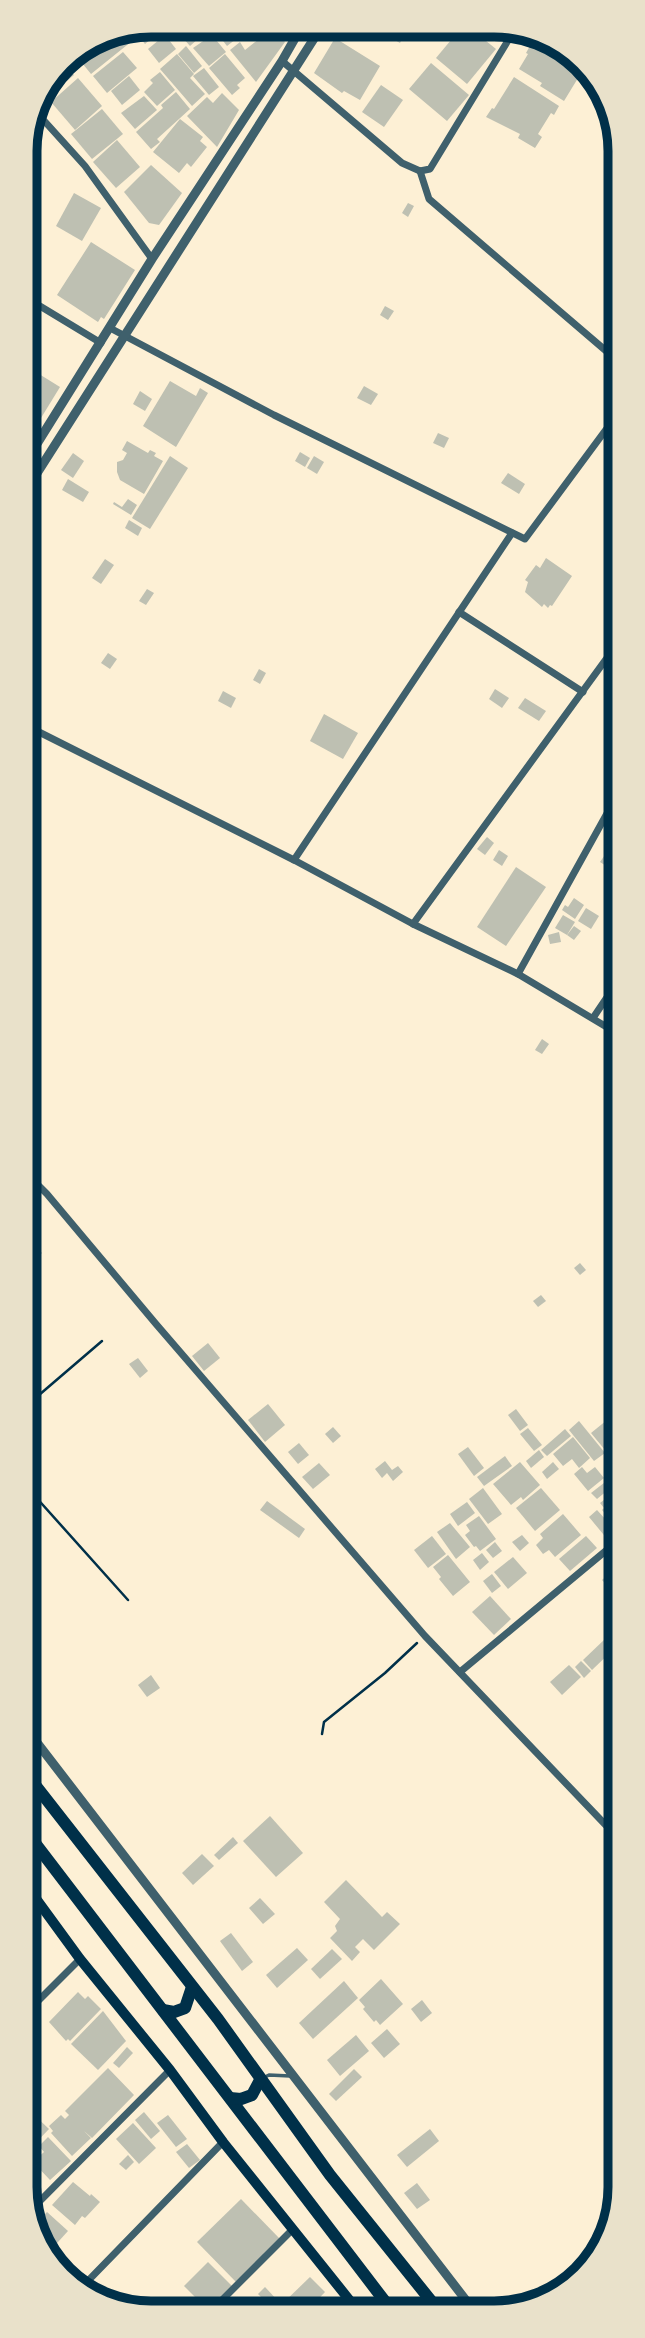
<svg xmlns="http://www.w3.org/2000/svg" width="645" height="2338" font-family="Rubik,sans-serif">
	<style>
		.building { fill: #bec0b2 }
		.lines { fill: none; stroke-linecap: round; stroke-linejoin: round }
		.path { stroke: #003049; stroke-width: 2.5 }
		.service { stroke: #3f606c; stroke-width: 3.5 }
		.minor { stroke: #3f606c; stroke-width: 7 }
		.tertiary { stroke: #3f606c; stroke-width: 9 }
		.secondary { stroke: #003049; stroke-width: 10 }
		.trunk { stroke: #003049; stroke-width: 12 }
		.rim { fill: none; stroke: #003049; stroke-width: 9 }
	</style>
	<rect width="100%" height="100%" fill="#fdf0d5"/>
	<g class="building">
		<polygon points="155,25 160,31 145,44 132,28"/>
		<polygon points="179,25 206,25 209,29 190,46 175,29"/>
		<polygon points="273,28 285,42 256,82 230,50 240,42 245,50"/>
		<polygon points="461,28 470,28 496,49 467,84 436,58"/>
		<polygon points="130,29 137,37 91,74 74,53 89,43 98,54 125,30"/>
		<polygon points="398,29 405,33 400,43 393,39"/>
		<polygon points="229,30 236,39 227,46 220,37"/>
		<polygon points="165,35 176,49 159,63 148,49"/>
		<polygon points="212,35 226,52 209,66 193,48"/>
		<polygon points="537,35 586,65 564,101 540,86 542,83 519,69 528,54 526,53 531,44 534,46 537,41 534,40"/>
		<polygon points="335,38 380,66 360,100 344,91 342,93 314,73"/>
		<polygon points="186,46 202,66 194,73 178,54"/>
		<polygon points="123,52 137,68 107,93 93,76"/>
		<polygon points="177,54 194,74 190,78 205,94 192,106 160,69"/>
		<polygon points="225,54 245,78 237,85 240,88 232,95 209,68"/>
		<polygon points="62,61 74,75 44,100"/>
		<polygon points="431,63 469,95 447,121 409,89"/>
		<polygon points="204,68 219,87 209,95 193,76"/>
		<polygon points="160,72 175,90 157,106 144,92 153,83 150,80"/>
		<polygon points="129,76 140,90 122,105 111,91"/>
		<polygon points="514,77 559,106 554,115 551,113 538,134 542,137 535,148 518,138 520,134 486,117 492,108 494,109"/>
		<polygon points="78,78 102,106 75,130 51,102"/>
		<polygon points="381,85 403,100 384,127 362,112"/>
		<polygon points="176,92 190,109 157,139 160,142 151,149 136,132 163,108 161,105"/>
		<polygon points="222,93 239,110 217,147 187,116 207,97 213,103"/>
		<polygon points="144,96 157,110 135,129 121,113"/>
		<polygon points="102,109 123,134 92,159 71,134"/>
		<polygon points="180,119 203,137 200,141 207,147 191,167 187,163 179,173 153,152"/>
		<polygon points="117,140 140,167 116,188 93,162"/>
		<polygon points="151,165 182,193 159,225 149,223 124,192"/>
		<polygon points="74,193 101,208 82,241 56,226"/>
		<polygon points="408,203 414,206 408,217 402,213"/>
		<polygon points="27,218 38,224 34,231 25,226"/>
		<polygon points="91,242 135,270 104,319 101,317 98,322 57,295"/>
		<polygon points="614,284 619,291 612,300 605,294"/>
		<polygon points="385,306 394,311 388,320 380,315"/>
		<polygon points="31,369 60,387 41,418 25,409 25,379"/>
		<polygon points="170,381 196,396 200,388 208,393 176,447 143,426"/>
		<polygon points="364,386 378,394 371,405 357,398"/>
		<polygon points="140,391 152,399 145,411 133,404"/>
		<polygon points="438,433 449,438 444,448 433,443"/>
		<polygon points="127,441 148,453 150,450 156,453 154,456 163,461 144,494 120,480 117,472 117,462 123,460 127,453 122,450"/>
		<polygon points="300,452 310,458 305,467 295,461"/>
		<polygon points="73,453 84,461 73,478 61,470"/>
		<polygon points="170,456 188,468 150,529 132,518"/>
		<polygon points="314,456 324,462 317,474 307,468"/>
		<polygon points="508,473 525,484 519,494 501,483"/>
		<polygon points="68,479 89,492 83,502 62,490"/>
		<polygon points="128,499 137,505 131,515 113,504 114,502 122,507"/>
		<polygon points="129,520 142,528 138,536 125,528"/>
		<polygon points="546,558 572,576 552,606 550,605 548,608 544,604 542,607 525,592 528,582 525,580 536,565 540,568"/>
		<polygon points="105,559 114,565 101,584 92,578"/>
		<polygon points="147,589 154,593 146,605 139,601"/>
		<polygon points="108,653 117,659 110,669 101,663"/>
		<polygon points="259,669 266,673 260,684 253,680"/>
		<polygon points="495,689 509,698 502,708 489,699"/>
		<polygon points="223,691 236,698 231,708 218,701"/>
		<polygon points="525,698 546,711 539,721 518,708"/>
		<polygon points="324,714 358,733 343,759 310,741"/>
		<polygon points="620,833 620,875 600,862"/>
		<polygon points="487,837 494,843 485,855 477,849"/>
		<polygon points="499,850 508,856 502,866 493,860"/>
		<polygon points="516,867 546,887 506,946 477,927"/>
		<polygon points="574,898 584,905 575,919 562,910 565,905 568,907"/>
		<polygon points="586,908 599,916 591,929 578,921"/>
		<polygon points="563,915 575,922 567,935 555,928"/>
		<polygon points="574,926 581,931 574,940 567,935"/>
		<polygon points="559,932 561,942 550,944 548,935"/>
		<polygon points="542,1039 549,1044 542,1054 535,1050"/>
		<polygon points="616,1068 620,1071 620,1081 617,1085 608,1078"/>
		<polygon points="25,1225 37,1236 25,1249"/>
		<polygon points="33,1244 42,1253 32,1263 25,1257 25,1252"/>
		<polygon points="580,1263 586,1270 580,1275 574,1268"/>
		<polygon points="541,1295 546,1301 538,1307 533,1301"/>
		<polygon points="208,1343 220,1358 204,1371 192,1356"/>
		<polygon points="138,1358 148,1371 140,1378 129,1364"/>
		<polygon points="618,1377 620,1389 616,1392 610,1383"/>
		<polygon points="268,1404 285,1425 265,1442 248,1420"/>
		<polygon points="516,1409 528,1425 520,1431 508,1415"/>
		<polygon points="607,1420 620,1436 620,1455 618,1457 609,1446 605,1450 591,1433"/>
		<polygon points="579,1421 605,1453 594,1461 569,1430"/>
		<polygon points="333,1427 341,1436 333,1443 325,1434"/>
		<polygon points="528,1428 542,1445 534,1451 520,1434"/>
		<polygon points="565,1429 571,1436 547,1456 541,1450"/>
		<polygon points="573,1437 590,1458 579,1468 572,1459 563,1466 553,1454"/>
		<polygon points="299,1443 309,1455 298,1464 288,1452"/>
		<polygon points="468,1447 484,1468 474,1476 458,1454"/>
		<polygon points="539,1450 544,1457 531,1468 526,1461"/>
		<polygon points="505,1456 512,1466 484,1486 477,1477"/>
		<polygon points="385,1461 392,1470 398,1466 403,1472 393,1481 387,1473 382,1478 375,1469"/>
		<polygon points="520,1462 540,1485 523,1500 521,1497 511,1505 493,1484"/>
		<polygon points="553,1462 559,1469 547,1479 542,1472"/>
		<polygon points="319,1463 330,1475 313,1489 302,1477"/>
		<polygon points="582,1467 587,1473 595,1467 604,1478 588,1491 574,1474"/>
		<polygon points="609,1479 614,1485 597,1499 591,1493"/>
		<polygon points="483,1488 502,1514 488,1524 469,1499"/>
		<polygon points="541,1488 560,1510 535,1531 516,1508"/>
		<polygon points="619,1488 620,1528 608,1540 589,1517 597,1510 607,1521 610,1519 602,1510 604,1508 600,1503"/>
		<polygon points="267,1501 305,1529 299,1538 260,1510"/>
		<polygon points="467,1502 475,1513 458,1526 450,1514"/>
		<polygon points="563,1514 581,1535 555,1557 549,1550 543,1554 536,1545 543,1538 540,1534"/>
		<polygon points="479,1516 496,1539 480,1551 476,1546 474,1547 465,1535 470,1531 466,1525"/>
		<polygon points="450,1523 470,1547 456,1559 437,1532"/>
		<polygon points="522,1535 529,1543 520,1551 512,1542"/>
		<polygon points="432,1536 446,1554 428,1568 414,1550"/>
		<polygon points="586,1536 597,1548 570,1571 559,1559"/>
		<polygon points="495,1542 502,1551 493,1558 486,1550"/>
		<polygon points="482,1553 489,1562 480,1570 473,1560"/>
		<polygon points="448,1555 470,1582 453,1596 439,1579 441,1577 433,1567"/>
		<polygon points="513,1557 527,1573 508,1589 494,1572"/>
		<polygon points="618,1566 620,1568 620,1593 617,1596 602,1580"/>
		<polygon points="492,1574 501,1586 492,1593 483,1581"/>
		<polygon points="490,1596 511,1619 494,1635 472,1612"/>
		<polygon points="620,1627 620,1642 615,1646 608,1637"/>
		<polygon points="606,1638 615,1648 592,1670 583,1660"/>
		<polygon points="581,1661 591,1671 584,1678 575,1667"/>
		<polygon points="569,1665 581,1677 562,1695 550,1682"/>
		<polygon points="151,1675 160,1688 147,1697 138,1685"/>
		<polygon points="270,1816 303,1853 276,1877 243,1841"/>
		<polygon points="233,1837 238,1843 219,1860 214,1855"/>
		<polygon points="202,1854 214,1866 193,1885 182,1873"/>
		<polygon points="346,1880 382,1917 387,1912 400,1924 374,1950 363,1939 355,1947 360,1952 352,1961 330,1938 337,1931 335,1926 340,1919 324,1902"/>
		<polygon points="260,1898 275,1914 263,1924 249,1908"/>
		<polygon points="231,1933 253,1962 242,1971 220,1941"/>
		<polygon points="297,1948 308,1960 277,1988 266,1975"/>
		<polygon points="332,1949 342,1959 320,1979 311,1969"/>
		<polygon points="381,1979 403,2004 380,2025 376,2020 374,2022 363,2009 365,2007 359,2000"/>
		<polygon points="344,1981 358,1998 313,2039 299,2023"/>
		<polygon points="78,1992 85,1999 88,1996 101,2009 70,2041 68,2039 66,2041 49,2022"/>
		<polygon points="422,2000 432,2013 421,2022 411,2009"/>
		<polygon points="103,2011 126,2041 98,2070 71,2044"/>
		<polygon points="387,2029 400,2044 384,2058 371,2043"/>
		<polygon points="356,2035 369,2051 340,2076 327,2060"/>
		<polygon points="127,2047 133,2053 119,2068 113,2063"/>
		<polygon points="108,2068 134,2095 92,2138 84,2131 91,2138 72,2156 51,2133 53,2131 49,2126 61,2115 65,2119 69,2115 65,2111"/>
		<polygon points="354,2069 362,2077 336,2101 329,2094"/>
		<polygon points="29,2110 49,2129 26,2153 26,2112"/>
		<polygon points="144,2112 160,2131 151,2139 135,2120"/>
		<polygon points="168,2115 187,2139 176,2147 157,2123"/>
		<polygon points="133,2123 156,2148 139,2164 116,2139"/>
		<polygon points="430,2129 439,2141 407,2167 397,2155"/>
		<polygon points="48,2137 71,2161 50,2180 33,2162 44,2152 39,2146"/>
		<polygon points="187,2144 200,2160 189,2168 176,2152"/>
		<polygon points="128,2155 134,2162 126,2170 119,2164"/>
		<polygon points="73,2182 90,2196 91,2194 100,2202 85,2218 82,2216 75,2225 52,2205"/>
		<polygon points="417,2183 430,2200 417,2209 404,2193"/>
		<polygon points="241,2199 280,2239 236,2282 197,2242"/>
		<polygon points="47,2212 68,2231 48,2253 35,2225"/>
		<polygon points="208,2262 232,2286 208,2310 184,2286"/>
		<polygon points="310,2277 325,2292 306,2312 283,2312 279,2307"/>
		<polygon points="265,2287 279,2302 272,2308 258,2294"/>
	</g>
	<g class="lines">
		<g class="path">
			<polyline points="25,1407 102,1341"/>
			<polyline points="25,1485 128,1600"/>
			<polyline points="322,1734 324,1722 385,1673 417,1643"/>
		</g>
		<polyline class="service" points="263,2078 269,2075 290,2076"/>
		<g class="minor">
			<polyline points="287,26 296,36"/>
			<polyline points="282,61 402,163 420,171 430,169 515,29"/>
			<polyline points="38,114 85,166 152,259"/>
			<polyline points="25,144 39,115"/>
			<polyline points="420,171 429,199 619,362"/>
			<polyline points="25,297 101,343"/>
			<polyline points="110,328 274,415 525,539 619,412"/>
			<polyline points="25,423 43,434"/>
			<polyline points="459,612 583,692"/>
			<polyline points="25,725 294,860 413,924 518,974 620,1035"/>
			<polyline points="294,860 512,533"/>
			<polyline points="413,924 620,640"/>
			<polyline points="518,974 620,790"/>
			<polyline points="593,1018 620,978"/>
			<polyline points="25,1172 47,1194 156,1324 425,1636 620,1840"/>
			<polyline points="460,1672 620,1539"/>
			<polyline points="26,2013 80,1959"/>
			<polyline points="29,2212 170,2070"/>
			<polyline points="580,2275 590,2268"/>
			<polyline points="83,2286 223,2142"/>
			<polyline points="211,2311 293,2229"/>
		</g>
		<g class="tertiary">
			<polyline points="25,463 152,259 282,61 302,26"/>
			<polyline points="25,492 322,26"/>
			<polyline points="25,1727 475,2312"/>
		</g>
		<polyline class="secondary" points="26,1885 80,1959 170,2070 223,2142 359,2312"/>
		<g class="trunk">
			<polyline points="25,1772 218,2019 330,2175 440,2312"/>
			<polyline points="25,1830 393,2312"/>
			<polyline points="163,2010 174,2012 185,2008 192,1987"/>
			<polyline points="230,2098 241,2099 252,2095 260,2080"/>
		</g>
	</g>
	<path d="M0 0H645V2338H0ZM151 37H494A114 114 0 0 1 608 151V2187A114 114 0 0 1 494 2301H151A114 114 0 0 1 37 2187V151A114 114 0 0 1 151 37Z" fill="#e9e1ca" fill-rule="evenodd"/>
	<path class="rim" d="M151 37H494A114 114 0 0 1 608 151V2187A114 114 0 0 1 494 2301H151A114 114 0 0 1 37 2187V151A114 114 0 0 1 151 37Z"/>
</svg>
